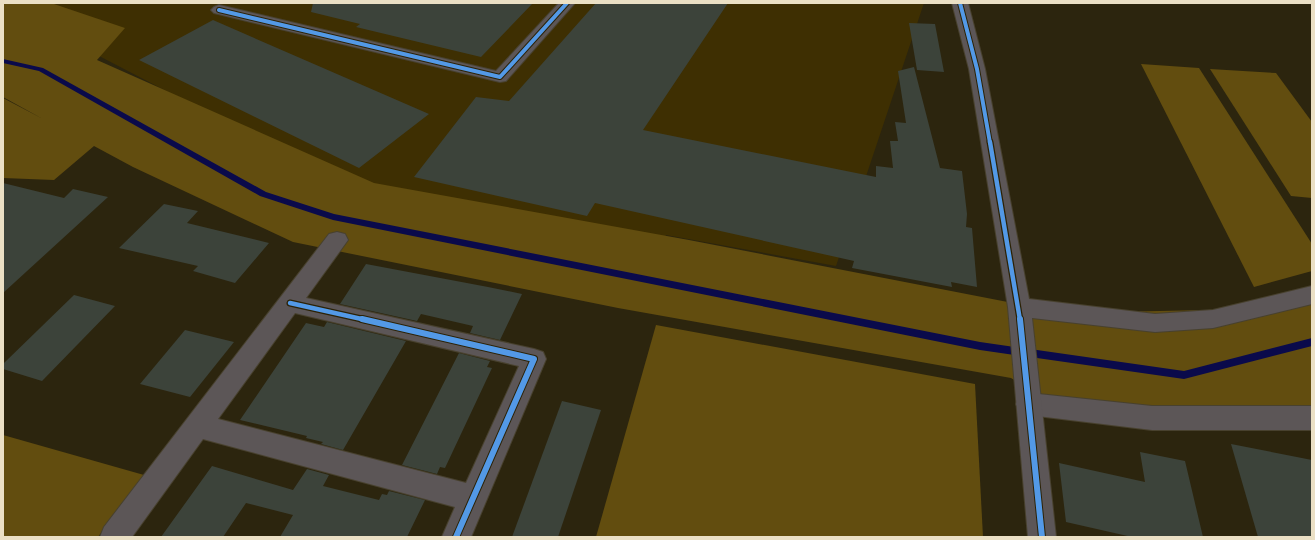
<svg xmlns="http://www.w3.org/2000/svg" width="1315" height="540" font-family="'Libre Baskerville',serif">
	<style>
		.built { fill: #3e2f02 }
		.green { fill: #624d0f }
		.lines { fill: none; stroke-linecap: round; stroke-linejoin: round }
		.stream { fill: #0a0a4b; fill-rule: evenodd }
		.building { fill: #3c433a }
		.minor-casing { stroke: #48412e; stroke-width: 2 }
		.tertiary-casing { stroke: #48412e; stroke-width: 2 }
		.minor { fill: #5c5657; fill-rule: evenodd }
		.tertiary { fill: #5c5657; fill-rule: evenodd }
		.cycleway-far2-casing { stroke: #2c2206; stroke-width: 6 }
		.cycleway-far1-casing { stroke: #2c2206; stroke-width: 7 }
		.cycleway-casing { stroke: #2c2206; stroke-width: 8 }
		.cycleway-far2 { stroke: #5399e6; stroke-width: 4 }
		.cycleway-far1 { stroke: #5399e6; stroke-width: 4.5 }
		.cycleway { stroke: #5399e6; stroke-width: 6 }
	</style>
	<rect width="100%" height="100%" fill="#2c250e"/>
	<polygon class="built" points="3,3 924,3 836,266 666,235 664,241 380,190 291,156 78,45"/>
	<g class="green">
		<polygon points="3,3 51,3 125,28 97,60 374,183 689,240 1065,313 1253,309 1312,295 1312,418 1060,408 1011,378 618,308 293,242 133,167 94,146 54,180 3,178 3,98 43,119 3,97"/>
		<polygon points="1141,64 1199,68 1312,244 1312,271 1254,287"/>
		<polygon points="1210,69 1276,73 1312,122 1312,198 1291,196"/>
		<polygon points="656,325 975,384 983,537 596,537"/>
		<polygon points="3,435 144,475 98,537 3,537"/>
	</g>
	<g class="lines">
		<polygon class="stream" points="3,59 43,68 266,192 334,214 980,342 1184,371 1312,338 1312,346 1184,379 980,350 333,220 260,196 39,71 3,63"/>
	</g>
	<g class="building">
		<polygon points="313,3 533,3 481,57 356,27 360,24 311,12"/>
		<polygon points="596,3 728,3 643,130 876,177 876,166 893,168 890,141 898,141 895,122 906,123 898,71 914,67 940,168 962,171 967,214 966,227 972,228 977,287 951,282 952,287 852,268 854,261 595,203 587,216 414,177 476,97 509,101"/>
		<polygon points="213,20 307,61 429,114 359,168 139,60"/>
		<polygon points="909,23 935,24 944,72 917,70"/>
		<polygon points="3,183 64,198 73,189 108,197 3,293"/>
		<polygon points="164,204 198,211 187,223 269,243 235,283 193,271 198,266 119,248"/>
		<polygon points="366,264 488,287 522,294 500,340 470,333 473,326 421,314 417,321 340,304"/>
		<polygon points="74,295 115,306 42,381 3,369 3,364"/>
		<polygon points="327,322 406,341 343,450 321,444 323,442 306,438 307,436 240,420 306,323 324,327"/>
		<polygon points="185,330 234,342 190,397 140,384"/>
		<polygon points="459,353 490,361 487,367 492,368 445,468 440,467 437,474 402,465"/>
		<polygon points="562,401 601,410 558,537 512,537"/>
		<polygon points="1231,444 1312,460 1312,537 1258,537"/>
		<polygon points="1140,452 1185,461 1203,537 1132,537 1066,522 1059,463 1145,482"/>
		<polygon points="212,466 293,490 307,469 329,475 323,486 379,500 382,494 387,495 389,491 425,500 407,537 280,537 293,515 246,503 223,537 161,537"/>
	</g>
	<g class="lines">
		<g class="minor-casing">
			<g id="minor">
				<polygon points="559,3 575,3 506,81 500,82 214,13 211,10 214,7 219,5 496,71"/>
				<path d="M337,232L345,234L348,240L306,298L534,349L543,352L546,359L471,537H442L455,507L203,439L132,537H100L104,527L329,234ZM295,313L519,366L466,483L218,419Z"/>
				<polygon points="1029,393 1152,406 1312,406 1312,430 1152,430 1029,415 1020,412 1016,404 1020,396"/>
			</g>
		</g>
		<g class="tertiary-casing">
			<polygon id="tertiary" points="952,3 968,3 985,69 1029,299 1155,314 1213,310 1312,286 1312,304 1213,328 1155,332 1032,318 1056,537 1028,537 1008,307 969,69"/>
		</g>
		<use href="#minor" class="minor"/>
		<use href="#tertiary" class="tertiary"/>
		<g class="cycleway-far2-casing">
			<g id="cycleway-far2">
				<polyline points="960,3 977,69 990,143"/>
				<polyline points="219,10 500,77 567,3"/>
			</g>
		</g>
		<g class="cycleway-far1-casing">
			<g id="cycleway-far1">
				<polyline points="990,142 1020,320"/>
				<polyline points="290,303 366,320"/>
			</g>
		</g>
		<g class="cycleway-casing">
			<g id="cycleway">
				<polyline points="362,319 534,359 456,537"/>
				<polyline points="1020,319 1042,537"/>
			</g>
		</g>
		<use href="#cycleway-far2" class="cycleway-far2"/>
		<use href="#cycleway-far1" class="cycleway-far1"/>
		<use href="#cycleway" class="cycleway"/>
	</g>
	<rect width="1315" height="540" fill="none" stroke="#ebe0c5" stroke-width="8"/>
</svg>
